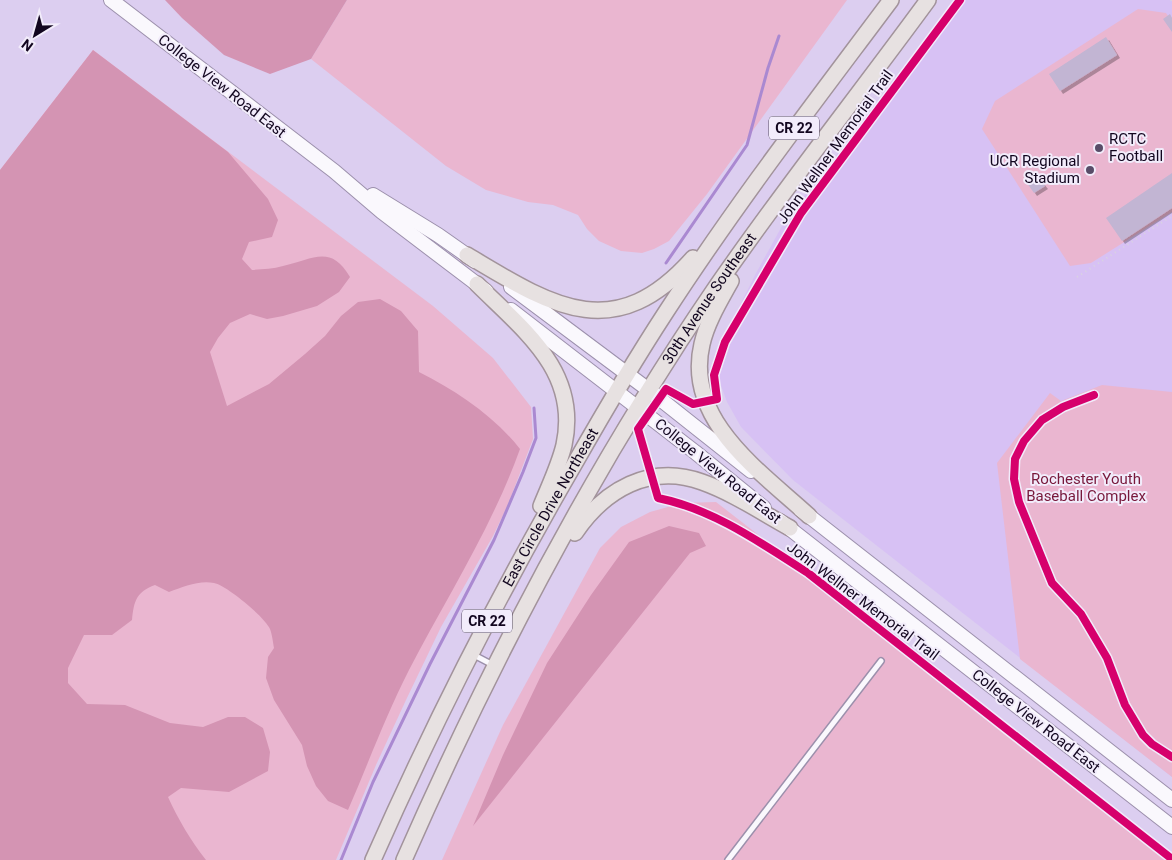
<svg xmlns="http://www.w3.org/2000/svg" width="1172" height="860" font-family="Roboto,sans-serif">
	<style>
		.built { fill: #d7c1f4 }
		.green { fill: #eab6d0 }
		.forest { fill: #d494b3 }
		.lines { fill: none; stroke-linecap: round; stroke-linejoin: round }
		.stream { stroke: #aa89d1; stroke-width: 3 }
		.building { fill: #c2b5d3; filter: url(#shadow) }
		.lane-casing { stroke: #9c90ac; stroke-width: 8 }
		.secondary-casing { stroke: #9c90ac; stroke-width: 16 }
		.primary-casing { stroke: #a2939b; stroke-width: 18 }
		.path { stroke: #d9d4df; stroke-width: 2; stroke-dasharray: 1 4; stroke-linecap: butt }
		.lane { stroke: #faf8fd; stroke-width: 5 }
		.secondary { stroke: #faf8fd; stroke-width: 14 }
		.primary { stroke: #e7e1e1; stroke-width: 15 }
		.cycleway-casing { stroke: #f2ecfb; stroke-width: 11 }
		.cycleway { stroke: #d6006c; stroke-width: 8 }
		.poi-dot { fill: #594c68; stroke: #f2ecfb; stroke-width: 2 }
		.labels { text-anchor: middle; stroke-width: 4; stroke-linejoin: round; paint-order: stroke }
		.shield { fill: #f2ecfb; stroke: #554b61; stroke-width: 1 }
		.shield-label { font-size: 14px; font-weight: bold; fill: #12061f }
		.street-label { font-size: 15px; fill: #12061f; stroke: #f2ecfb }
		.poi-label { font-size: 15px; fill: #12061f; stroke: #f2ecfb; text-anchor: start }
		.park-label { font-size: 15px; fill: #78183b; stroke: #f2ecfb }
	</style>
	<defs>
		<filter id="shadow"><feDropShadow dx="3" dy="3" stdDeviation="0" flood-color="#0004"/></filter>
	</defs>
	<rect width="100%" height="100%" fill="#dccef0"/>
	<polygon class="built" points="960,0 1172,0 1172,777 793,480 741,427 727,402 720,383 720,363 729,327 755,275 782,226 814,183"/>
	<g class="green">
		<polygon points="347,0 847,0 707,194 669,241 654,249 642,253 621,251 599,241 587,229 578,215 553,205 528,202 486,190 446,166 311,59"/>
		<polygon points="1138,9 1166,13 1172,22 1172,212 1091,263 1070,266 982,129 995,101"/>
		<polygon points="93,50 433,306 493,358 531,407 533,439 507,507 493,536 441,627 406,700 376,765 336,860 0,860 0,170"/>
		<polygon points="1102,385 1172,392 1172,777 1020,659 997,463 1050,393 1061,401"/>
		<polygon points="716,502 1172,855 1172,860 442,860 503,725 600,548 621,527 650,512 682,503"/>
	</g>
	<g class="forest">
		<polygon points="165,0 347,0 311,59 270,74 224,55 182,18"/>
		<path d="M93,50L228,152L268,199L278,220L272,237L249,242L242,259L252,270C262,269 273,269 283,266C313,259 331,244 350,277L339,292L317,306L283,316L267,319L250,314L230,323L218,338L210,352L227,406L269,384L305,354L325,336L341,316L358,302L380,299L401,311L418,331L419,372C457,391 494,416 520,449C492,527 447,597 409,670C386,715 368,764 348,810L328,801L316,786L307,766L302,745L274,700L266,678L268,657L274,648C273,642 272,634 270,629C265,617 226,585 214,583C199,580 183,587 169,592L155,585C136,592 134,601 132,620L112,635H84L68,668V683L87,704L125,705L170,723L203,727L228,717H245L263,728L270,752L268,771L229,792L181,788L168,797C178,819 191,841 206,860H0V170Z"/>
		<polygon points="669,526 699,533 706,546 690,553 473,826 503,755 547,663 591,595 629,542"/>
	</g>
	<g class="lines">
		<g class="stream">
			<polyline points="666,263 747,145 768,68 779,36"/>
			<polyline points="341,860 373,782 430,664 494,540 523,472 536,438 534,408"/>
		</g>
	</g>
	<g class="building">
		<polygon points="1170,14 1172,18 1172,32 1163,19"/>
		<polygon points="1106,37 1117,55 1060,91 1049,74"/>
		<polygon points="1172,173 1172,208 1122,241 1106,218"/>
		<polygon points="1037,176 1045,186 1034,193 1027,183"/>
	</g>
	<g class="lines">
		<g class="lane-casing">
			<g id="lane">
				<polyline points="472,654 493,665"/>
				<polyline points="728,860 881,661"/>
			</g>
		</g>
		<g class="secondary-casing">
			<g id="secondary">
				<polyline points="111,0 334,171 382,212 486,291"/>
				<polyline points="373,195 438,235 475,261"/>
				<polyline points="511,287 650,391 751,471"/>
				<polyline points="511,310 695,452 764,508"/>
				<polyline points="800,509 1172,800"/>
				<polyline points="780,521 1172,827"/>
			</g>
		</g>
		<g class="primary-casing">
			<g id="primary">
				<path d="M467,255C552,306 614,347 693,258"/>
				<path d="M731,281C720,301 707,322 702,344C684,420 760,471 809,516"/>
				<path d="M477,284C523,330 580,371 564,445C559,466 549,486 541,506"/>
				<path d="M575,533C604,490 650,463 702,482C733,493 761,512 790,528"/>
				<path id="s1" d="M373,860C433,724 500,592 575,463C604,412 634,361 666,312C736,204 814,103 891,0"/>
				<path id="s2" d="M404,860C491,662 592,469 714,290C782,191 857,97 928,0"/>
			</g>
		</g>
		<g class="path">
			<polyline points="1171,0 1172,2"/>
			<polyline points="1077,277 1172,216"/>
		</g>
		<use href="#lane" class="lane"/>
		<use href="#secondary" class="secondary"/>
		<use href="#primary" class="primary"/>
		<g class="cycleway-casing">
			<g id="cycleway">
				<path d="M960,0L801,213L725,342L714,375L717,399L693,404L666,389L638,429L658,498C713,509 761,543 808,573L1172,859"/>
				<polyline points="1094,395 1063,407 1042,420 1024,441 1015,459 1014,479 1019,502 1052,583 1081,614 1107,658 1125,705 1143,735 1152,744 1172,757"/>
			</g>
		</g>
		<use href="#cycleway" class="cycleway"/>
	</g>
	<g class="poi-dot">
		<circle cx="1099" cy="148" r="5"/>
		<circle cx="1090" cy="170" r="5"/>
	</g>
	<g class="labels">
		<g class="shield">
			<rect x="769" y="116.5" width="50" height="23" rx="4"/>
			<rect x="462" y="609.5" width="50" height="23" rx="4"/>
		</g>
		<g class="shield-label">
			<text x="794" y="133">CR 22</text>
			<text x="487" y="626">CR 22</text>
		</g>
		<g class="street-label">
			<text transform="translate(222 86) rotate(38)" y="5">College View Road East</text>
			<text transform="translate(835 147) rotate(-54)" y="5">John Wellner Memorial Trail</text>
			<text dy="5" stroke="none"><textPath href="#s2" startOffset="640">30th Avenue Southeast</textPath></text>
			<text transform="translate(718 471) rotate(39)" y="5">College View Road East</text>
			<text dy="5" stroke="none"><textPath href="#s1" startOffset="395">East Circle Drive Northeast</textPath></text>
			<text transform="translate(863 601) rotate(37)" y="5">John Wellner Memorial Trail</text>
			<text transform="translate(1036 721) rotate(38)" y="5">College View Road East</text>
		</g>
		<g class="poi-label">
			<text x="1109" y="144">RCTC<tspan x="1109" dy="17">Football</tspan></text>
			<text x="1080" y="166" text-anchor="end">UCR Regional<tspan x="1080" dy="17">Stadium</tspan></text>
		</g>
		<g class="park-label">
			<text x="1086" y="484">Rochester Youth<tspan x="1086" dy="17">Baseball Complex</tspan></text>
		</g>
	</g>
	<g transform="translate(35 35) rotate(217)" stroke="#f2ecfb" stroke-width="4" paint-order="stroke">
	<path d="M0-4L9 19L0 12L-9 19Z" fill="#12061f"/>
	<text y="-8" font-size="14" font-weight="bold" text-anchor="middle" fill="#12061f">N</text>
	</g>
</svg>
